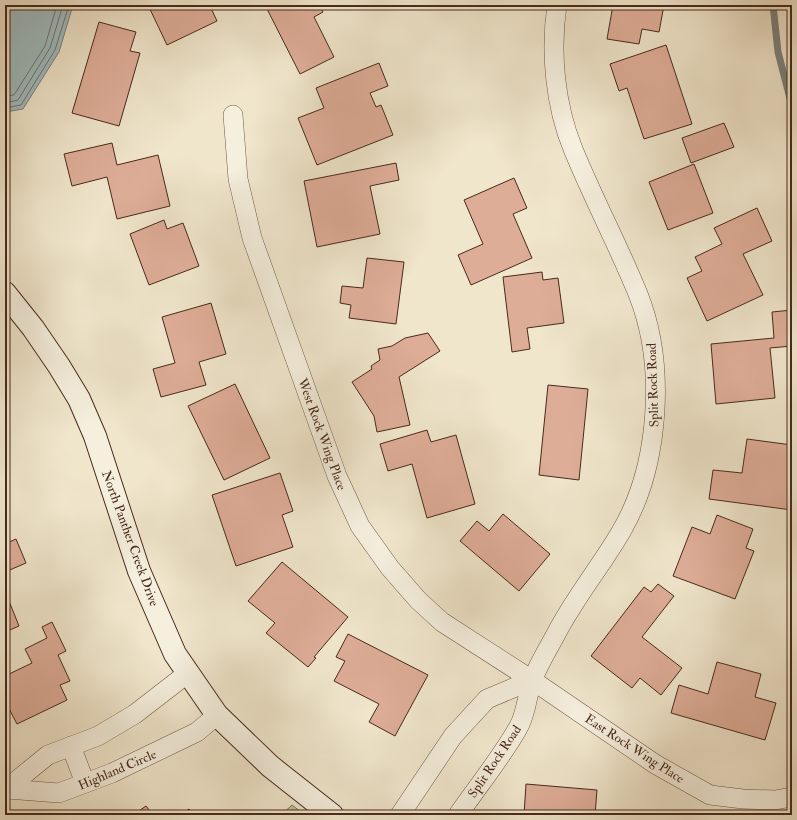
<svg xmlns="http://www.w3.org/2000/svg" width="797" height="820" font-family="'IM FELL Double Pica',serif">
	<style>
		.green { fill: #bfc394; stroke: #847658 }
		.water { fill: #9fbdc2; stroke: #7c827f }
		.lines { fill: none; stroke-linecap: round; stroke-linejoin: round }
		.shore { stroke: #74746e; stroke-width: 1 }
		.stream { stroke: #7c827f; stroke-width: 7 }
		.building { fill: #dead98; stroke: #482a1b }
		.street-casing { stroke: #725947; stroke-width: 20 }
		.secondary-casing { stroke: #482a1b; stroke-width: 24 }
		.street { stroke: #f5efde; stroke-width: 19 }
		.secondary { stroke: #f5efde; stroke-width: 22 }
		.labels { text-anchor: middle; stroke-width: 3; stroke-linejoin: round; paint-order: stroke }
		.street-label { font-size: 13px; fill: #482a1b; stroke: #f5efde }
	</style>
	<rect width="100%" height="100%" fill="#f0e6cc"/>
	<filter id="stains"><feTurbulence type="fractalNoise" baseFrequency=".005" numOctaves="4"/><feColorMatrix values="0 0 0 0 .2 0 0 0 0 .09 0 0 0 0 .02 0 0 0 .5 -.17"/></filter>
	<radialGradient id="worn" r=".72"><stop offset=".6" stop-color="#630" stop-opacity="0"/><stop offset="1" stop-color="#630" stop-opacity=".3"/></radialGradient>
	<polygon class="green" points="292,805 305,815 281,815"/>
	<polygon class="water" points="5,5 73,5 59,52 23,109 5,112"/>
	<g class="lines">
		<g class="shore">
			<polyline points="5,96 14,95 45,46 57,5"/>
			<polyline points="5,103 18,100 50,48 63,5"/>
			<polyline points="5,108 21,105 55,50 69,5"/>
		</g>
		<polyline class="stream" points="773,5 778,52 792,106"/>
	</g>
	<g class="building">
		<polygon points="148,5 213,5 210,6 217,21 167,45"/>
		<polygon points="265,5 319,5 323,12 314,17 334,57 300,74"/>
		<polygon points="613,5 664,5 659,32 642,29 639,44 607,39"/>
		<polygon points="99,22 136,32 130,51 140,53 119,126 72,113"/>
		<polygon points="666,45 692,124 644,139 627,88 619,91 610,64"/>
		<polygon points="379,63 388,86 370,93 376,107 381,105 393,135 317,165 298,118 324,108 316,88"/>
		<polygon points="724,123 734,147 691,163 682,138"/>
		<polygon points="112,143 117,165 158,155 170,206 117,219 107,177 72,186 64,154"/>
		<polygon points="396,163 399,180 370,186 380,234 317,247 304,181"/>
		<polygon points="694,164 713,213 668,230 649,182"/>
		<polygon points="514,178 527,208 513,214 532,258 471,285 458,255 483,244 464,200"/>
		<polygon points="757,208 772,241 743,254 763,295 707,321 687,278 702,271 695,257 722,244 714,228"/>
		<polygon points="164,220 167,229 183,223 199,266 149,285 130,234"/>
		<polygon points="367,258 404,262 396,324 349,318 351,305 340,303 342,286 363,288"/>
		<polygon points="542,272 543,280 558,278 564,323 527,328 530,349 512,352 503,277"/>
		<polygon points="211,303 226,354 199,362 206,385 161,397 153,369 175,363 162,317"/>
		<polygon points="792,310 792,346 770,348 775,398 716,404 711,344 774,338 772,312"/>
		<polygon points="428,333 440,351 399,377 410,425 377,432 374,416 352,382 372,369 371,366 380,360 378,349 392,346 405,338"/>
		<polygon points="235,384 270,458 224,480 188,406"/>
		<polygon points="548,385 588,389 579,480 539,475"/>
		<polygon points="427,430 431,442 456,435 475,504 427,518 412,464 388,471 380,444"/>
		<polygon points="747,439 792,445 792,510 709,499 713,470 742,473"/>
		<polygon points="280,473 293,511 282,515 293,547 236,566 212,495"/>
		<polygon points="503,514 550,554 519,591 460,541 477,521 489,531"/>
		<polygon points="717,515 753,529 746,548 754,551 735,599 673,576 692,527 710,534"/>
		<polygon points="16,539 26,563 5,572 5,544"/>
		<polygon points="282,562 348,617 314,657 316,658 308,667 266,633 275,623 248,601"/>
		<polygon points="658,584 674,596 642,637 682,668 661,695 640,678 632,688 591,656 644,587 651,592"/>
		<polygon points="5,591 19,626 5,632"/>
		<polygon points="52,622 66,651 58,655 70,681 60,685 67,700 17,724 5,701 5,676 32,663 25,649 47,638 42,627"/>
		<polygon points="348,634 428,675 395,736 369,722 379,704 334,681 345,661 336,657"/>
		<polygon points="717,662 761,674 755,697 776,703 765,740 671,713 679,685 708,694"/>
		<polygon points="526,784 597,790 595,815 524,815"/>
		<polygon points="146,806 153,815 133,815"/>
		<polygon points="189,809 193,815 180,815"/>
	</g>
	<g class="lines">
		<g class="street-casing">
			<g id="street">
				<polyline points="233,115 238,179 252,238 337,476 360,526 390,568 418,600 442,622 532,680 655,764 710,795 743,799 775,800 792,797"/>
				<polyline points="71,746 85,783"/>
				<polyline points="7,789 59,793 112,773 197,732 217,715"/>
				<polyline points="5,790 48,755 98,736 135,714 188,673"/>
				<polyline points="400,815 453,736 487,699 532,680"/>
				<path d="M458,815C478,786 501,758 518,728C526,715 527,696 532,681C538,665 548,649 556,634C575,597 602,565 622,530C660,464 666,364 638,294C618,245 593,198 573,149C555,105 550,52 557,5"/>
			</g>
		</g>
		<g class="secondary-casing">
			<polyline id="secondary" points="5,293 33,328 59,366 79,399 95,436 139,571 175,654 217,715 270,766 332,815"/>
		</g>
		<use href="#street" class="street"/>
		<use href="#secondary" class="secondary"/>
	</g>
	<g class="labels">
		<g class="street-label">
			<text transform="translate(652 385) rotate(-92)" y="5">Split Rock Road</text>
			<text transform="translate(323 434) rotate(70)" y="5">West Rock Wing Place</text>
			<text transform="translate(131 538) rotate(70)" y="5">North Panther Creek Drive</text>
			<text transform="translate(635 748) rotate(33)" y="5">East Rock Wing Place</text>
			<text transform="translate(494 761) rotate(-56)" y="5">Split Rock Road</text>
			<text transform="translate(117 769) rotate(-23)" y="5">Highland Circle</text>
		</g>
	</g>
	<rect width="797" height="820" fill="none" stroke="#f0e6cc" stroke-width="20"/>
	<rect x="6" y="6" width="785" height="808" fill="none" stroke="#482a1b" stroke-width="2"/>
	<rect x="10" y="10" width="777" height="800" fill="none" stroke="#482a1b"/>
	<rect width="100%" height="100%" filter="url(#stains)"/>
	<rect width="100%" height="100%" fill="url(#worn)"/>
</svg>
